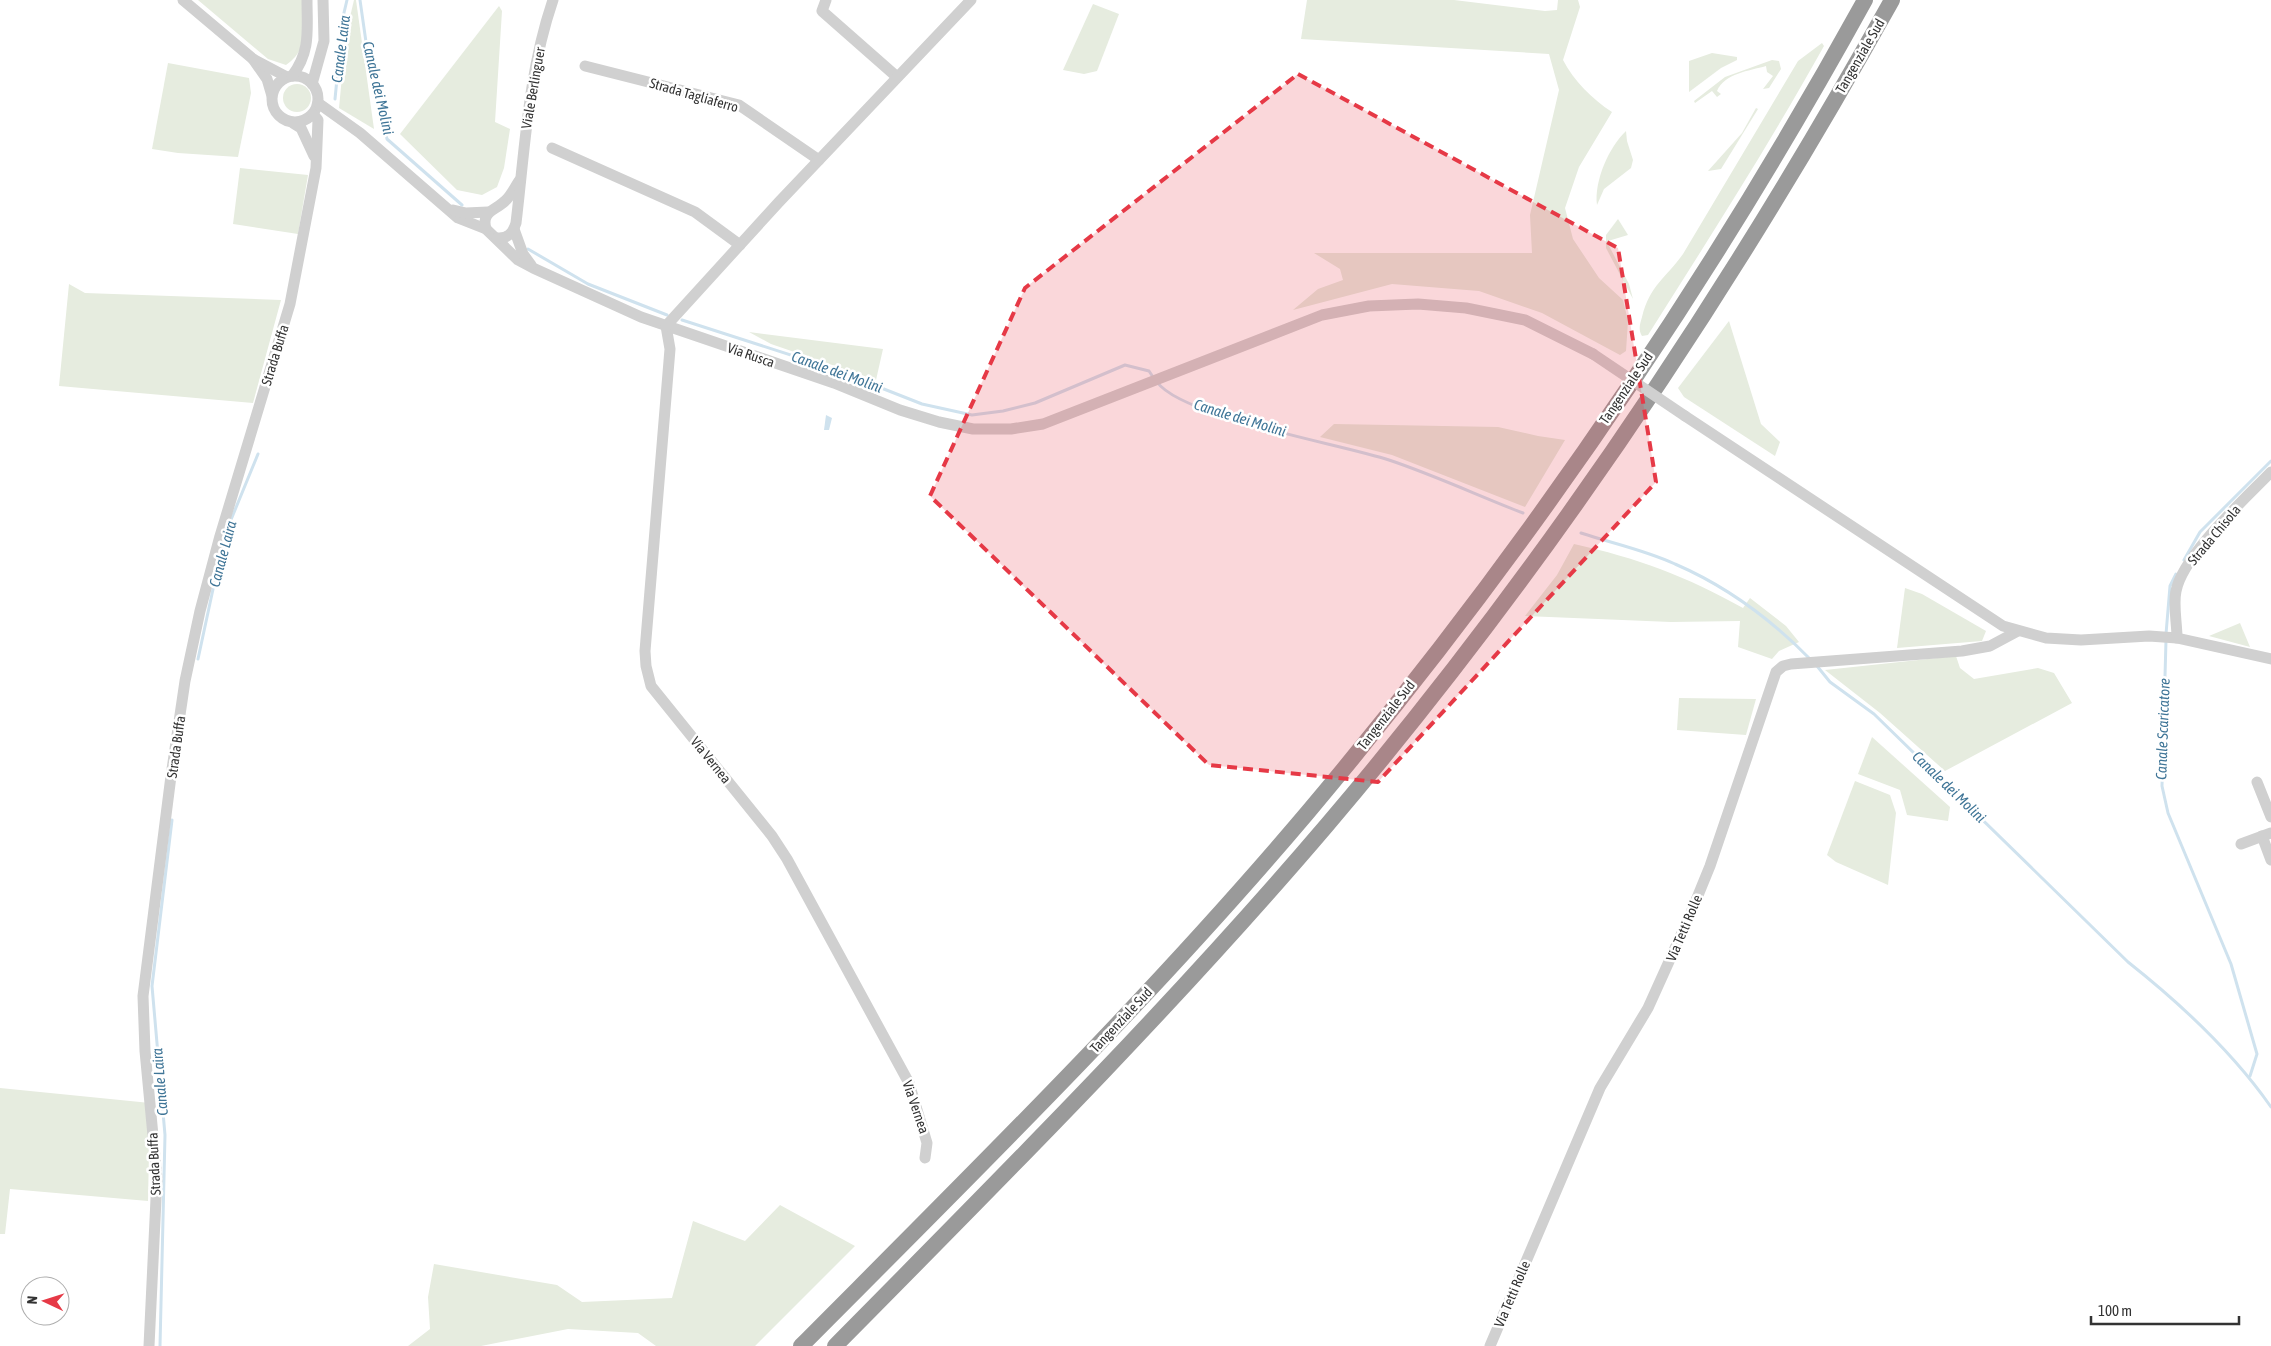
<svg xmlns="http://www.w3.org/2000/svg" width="2271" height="1346" font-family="'Asap Condensed',sans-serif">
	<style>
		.green { fill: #e6ecdf }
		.water { fill: #cfe2ee }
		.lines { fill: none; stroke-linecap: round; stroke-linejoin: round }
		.stream { stroke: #cfe2ee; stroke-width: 3 }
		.minor { stroke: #d0d0d0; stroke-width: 11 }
		.highway { stroke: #9a9a9a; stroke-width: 16 }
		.minor-bridge { stroke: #d0d0d0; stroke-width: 11 }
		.marked { fill: #e63946; fill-opacity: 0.2; stroke: #e63946; stroke-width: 4; stroke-dasharray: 10 6; stroke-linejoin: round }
		.labels { text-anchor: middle; stroke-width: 5; stroke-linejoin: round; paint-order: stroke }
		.street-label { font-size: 14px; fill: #333; stroke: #fff }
		.water-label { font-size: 15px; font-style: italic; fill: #3f7597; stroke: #fff }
	</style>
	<rect width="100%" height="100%" fill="#fff"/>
	<g class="green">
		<path d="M198,0H303C304,25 310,49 286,65L268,59Z"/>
		<polygon points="354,0 356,0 374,129 339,108 346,34"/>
		<path d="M1307,0H1454L1545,11L1557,10L1558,0H1578L1580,7L1563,60C1574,81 1592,99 1612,112L1579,167L1565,208L1573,239L1599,278L1623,300L1628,321L1626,351L1620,355L1542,313L1479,291L1392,284L1293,310L1318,289L1343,280L1340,269L1314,253H1532L1530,215L1559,90L1549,54L1301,39Z"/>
		<polygon points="1093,4 1119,14 1097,71 1084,74 1063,70"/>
		<polygon points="499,6 502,11 495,122 510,129 504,168 497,187 482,195 457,190 400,134"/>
		<path d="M1822,43L1824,46C1769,145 1708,240 1648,335L1642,336C1638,330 1640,324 1642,317C1650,285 1666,278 1683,254L1798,61Z"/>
		<polygon points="1712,53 1737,57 1737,60 1721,68 1689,92 1689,61"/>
		<path d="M1772,60L1779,61L1781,69L1769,88L1763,89L1773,76L1767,72L1766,66C1749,71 1725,73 1717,91L1721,94L1717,97L1712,91L1695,103L1694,101L1725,77Z"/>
		<polygon points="168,63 249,78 251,93 238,157 178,153 152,149"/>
		<circle cx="297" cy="98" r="14"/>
		<polygon points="1756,108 1758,109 1721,169 1708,171 1742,133"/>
		<path d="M1626,131L1627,141L1633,160L1631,168L1604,189L1597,205C1594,181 1609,147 1626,131Z"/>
		<polygon points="240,168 308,175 298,234 233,224"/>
		<polygon points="1618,219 1628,235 1608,241 1608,244 1629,284 1633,299 1606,248 1606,235"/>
		<polygon points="69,284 85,293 281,300 253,403 59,386"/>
		<polygon points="1729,321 1761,424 1780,442 1775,456 1684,397 1678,388"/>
		<polygon points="749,332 883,349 876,380 771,344"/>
		<polygon points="1334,424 1498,427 1538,436 1565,440 1525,507 1392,455 1320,437"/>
		<path d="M1574,544C1637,558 1686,576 1743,608L1750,598L1786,626L1799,642L1779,651L1772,659L1738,647L1740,621L1671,622L1525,616L1557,575Z"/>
		<polygon points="1905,588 1922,594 1986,631 1982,641 1897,648"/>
		<polygon points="2240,623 2250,647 2209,636"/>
		<polygon points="1956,656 1960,668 1974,679 2038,668 2054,673 2072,703 1945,771 1880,713 1825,670"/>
		<polygon points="1679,698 1756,699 1746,735 1677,730"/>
		<polygon points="1872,737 1950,807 1948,821 1907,815 1900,790 1858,774"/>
		<polygon points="1855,781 1890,795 1896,813 1888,885 1836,862 1827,855"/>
		<polygon points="0,1088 150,1103 148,1201 10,1189 5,1234 0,1234"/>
		<polygon points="780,1205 855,1246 755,1346 656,1346 638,1333 568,1329 481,1346 408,1346 430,1329 428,1297 434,1264 557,1285 582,1302 672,1298 693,1221 745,1241"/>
	</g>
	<polygon class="water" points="826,415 832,418 829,430 824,430"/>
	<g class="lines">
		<g class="stream">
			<polyline points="360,0 369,63 387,139 462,205"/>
			<polyline points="335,99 343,17 347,0"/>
			<polyline points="528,249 588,284 667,315"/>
			<polyline points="682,320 828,367 922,404 972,415 1003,411 1035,403 1125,365 1149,371 1153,377"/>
			<path d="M1157,382C1182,417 1341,444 1389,460C1434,475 1479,496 1523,513"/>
			<polyline points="228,527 258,454"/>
			<path d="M1581,533C1611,543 1645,550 1675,564C1726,586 1772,620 1811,660"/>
			<polyline points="2184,560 2200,532 2271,461"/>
			<polyline points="2166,634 2170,586 2176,574"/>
			<polyline points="2166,640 2162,786 2168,813 2231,964 2257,1054 2250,1076"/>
			<polyline points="198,659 221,552"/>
			<path d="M1817,666L1830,682L1874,714L2128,962C2181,1004 2232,1051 2271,1107"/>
			<polyline points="160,1346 165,1135 152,986 172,820"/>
		</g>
		<g class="minor">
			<polyline points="183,0 253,59 267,79 272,96"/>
			<polyline points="826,0 822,11 897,77"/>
			<polyline points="253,59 287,77"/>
			<polyline points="585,66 739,105 819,160"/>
			<circle cx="295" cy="99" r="23"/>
			<path d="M292,76C311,51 307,30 307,0"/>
			<polyline points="312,84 324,41 323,0"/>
			<polyline points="318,103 360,133 458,218 486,229 518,260 533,268 641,317 834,383 900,410 939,422 973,429 1011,429 1043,424 1322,315 1369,306 1418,304 1466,308 1525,320 1593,354"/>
			<polyline points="293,123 301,128 314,156"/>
			<polyline points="552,148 695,212 740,245"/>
			<polyline points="453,210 466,213 488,212"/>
			<path d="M486,229C481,211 495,211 505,201C511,196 515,187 519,181"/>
			<polyline points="514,229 523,254 531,265"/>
			<path d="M497,238C508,239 513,233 516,223C525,148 528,73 553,0"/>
			<polyline points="666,326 670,349 645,651 646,666 651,686 772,836 787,859 909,1083 927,1143 925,1158"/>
			<polyline points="666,326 779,202 971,0"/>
			<polyline points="1685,416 2003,626 2046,638 2081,640 2149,636 2177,638 2271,659"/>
			<path d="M2177,638C2177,623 2173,605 2176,591C2183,555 2245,499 2271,472"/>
			<polyline points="2257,782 2271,817"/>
			<polyline points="2262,836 2271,860"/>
			<polyline points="2241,844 2271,833"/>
			<polyline points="149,1346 157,1178 145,1051 143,996 171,776 185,681 200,611 220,536 290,304 316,168 318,120 313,114"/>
			<polyline points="1490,1346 1600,1088 1648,1008 1690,915 1710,866 1776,672 1783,666 1791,664 1962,651 1990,646 2018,631"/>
		</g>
		<g class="highway">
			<path d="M801,1346C974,1172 1149,1000 1308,812C1519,561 1707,287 1865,0"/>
			<path d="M835,1346C1003,1176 1172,1007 1327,825C1543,571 1730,291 1892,0"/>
		</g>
		<polyline class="minor-bridge" points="1593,354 1685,416"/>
	</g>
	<path class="marked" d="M1298,74L1618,248L1656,482L1378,782L1209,765L930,496L1025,288Z"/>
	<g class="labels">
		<g class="street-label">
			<text transform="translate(1860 56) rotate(-60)" y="5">Tangenziale Sud</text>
			<text transform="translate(533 88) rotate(-80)" y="5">Viale Berlinguer</text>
			<text transform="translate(694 95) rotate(16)" y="5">Strada Tagliaferro</text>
			<text transform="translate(275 355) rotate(-73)" y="5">Strada Buffa</text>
			<text transform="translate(751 355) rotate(19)" y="5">Via Rusca</text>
			<text transform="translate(1626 388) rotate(-56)" y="5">Tangenziale Sud</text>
			<text transform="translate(2214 535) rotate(-50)" y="5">Strada Chisola</text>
			<text transform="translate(1386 715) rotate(-52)" y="5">Tangenziale Sud</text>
			<text transform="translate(176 747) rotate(-82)" y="5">Strada Buffa</text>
			<text transform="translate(711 760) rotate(51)" y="5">Via Vernea</text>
			<text transform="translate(1684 928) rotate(-67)" y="5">Via Tetti Rolle</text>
			<text transform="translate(1121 1020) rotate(-47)" y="5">Tangenziale Sud</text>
			<text transform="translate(916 1107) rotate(71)" y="5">Via Vernea</text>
			<text transform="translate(154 1164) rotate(-93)" y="5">Strada Buffa</text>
			<text transform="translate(1512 1294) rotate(-67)" y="5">Via Tetti Rolle</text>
		</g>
		<g class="water-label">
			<text transform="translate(341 49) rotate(-83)" y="5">Canale Laira</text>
			<text transform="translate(378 88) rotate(77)" y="5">Canale dei Molini</text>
			<text transform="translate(837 372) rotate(20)" y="5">Canale dei Molini</text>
			<text transform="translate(1240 418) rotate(17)" y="5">Canale dei Molini</text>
			<text transform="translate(223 554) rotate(-75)" y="5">Canale Laira</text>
			<text transform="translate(2163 729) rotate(-88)" y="5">Canale Scaricatore</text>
			<text transform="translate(1949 787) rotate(44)" y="5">Canale dei Molini</text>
			<text transform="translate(160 1082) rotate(-95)" y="5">Canale Laira</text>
		</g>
	</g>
	<g transform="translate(45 1301) rotate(274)"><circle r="24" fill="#ffffff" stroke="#adadad"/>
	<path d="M0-4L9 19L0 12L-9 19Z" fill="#e63946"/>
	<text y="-8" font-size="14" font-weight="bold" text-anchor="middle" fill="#333333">N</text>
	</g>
	<path d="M2091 1316v8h148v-8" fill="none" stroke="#333333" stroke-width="2.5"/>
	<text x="2098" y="1316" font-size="15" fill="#333333" stroke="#ffffff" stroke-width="4" paint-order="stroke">100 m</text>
</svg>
